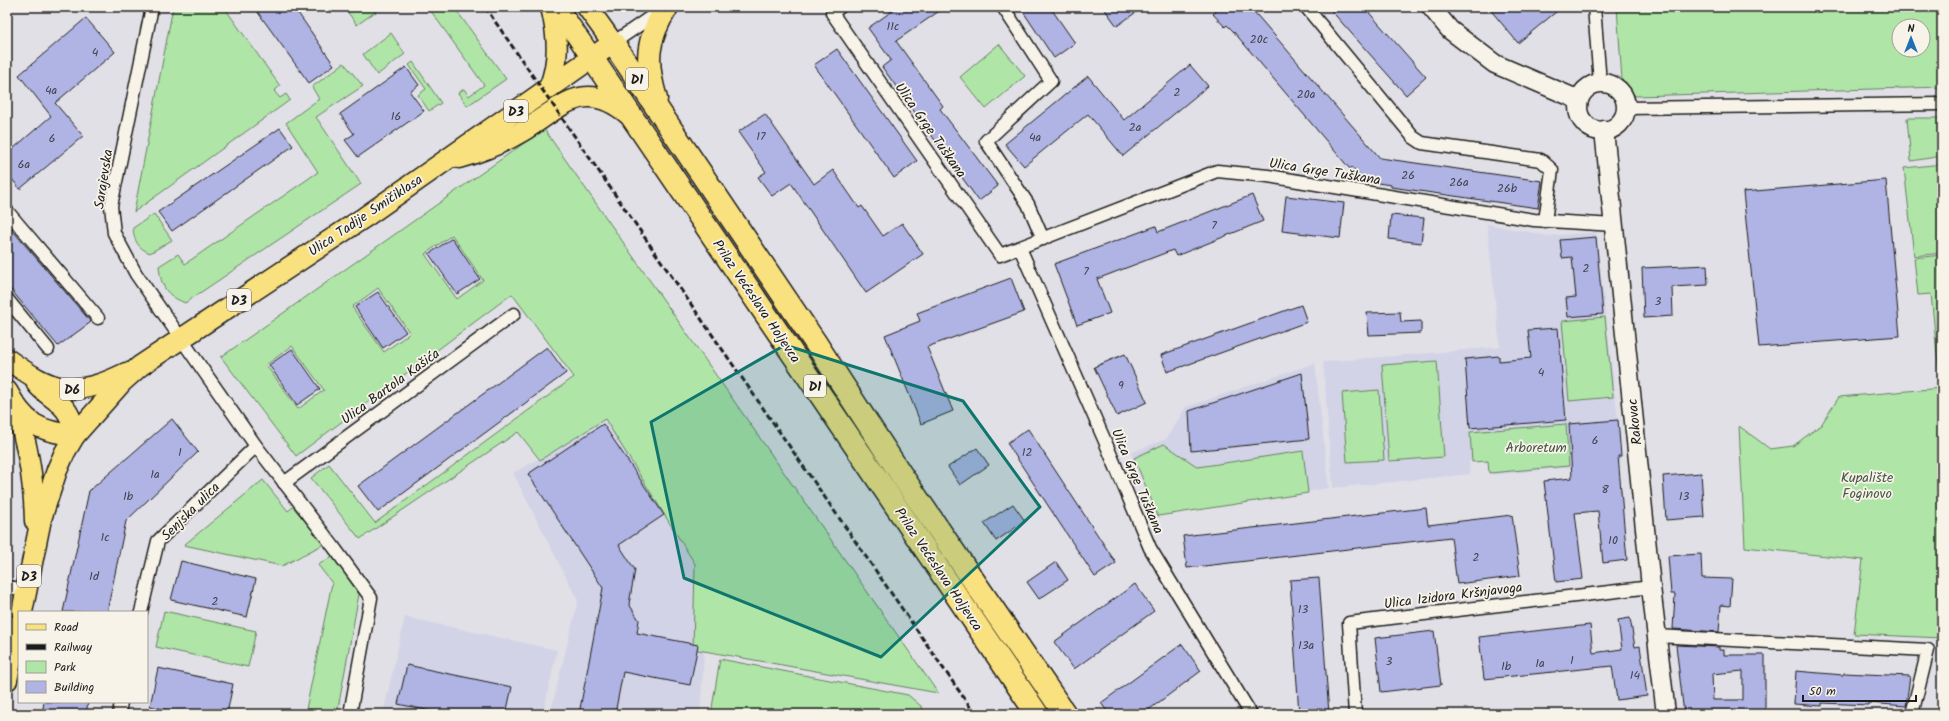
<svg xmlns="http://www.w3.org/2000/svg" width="1949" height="721" font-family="Kalam,sans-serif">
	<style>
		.built { fill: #d2d3e6 }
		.green { fill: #afe5a7; stroke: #668062; fill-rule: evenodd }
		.building { fill: #afb4e5; stroke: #1c1c1c; fill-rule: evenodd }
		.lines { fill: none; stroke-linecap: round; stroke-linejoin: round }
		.street-casing { stroke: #1c1c1c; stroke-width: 15 }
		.secondary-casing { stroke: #1c1c1c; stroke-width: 21 }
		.primary-casing { stroke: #1c1c1c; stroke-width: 23 }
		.highway-casing { stroke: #1c1c1c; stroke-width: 25 }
		.street { stroke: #f7f3e8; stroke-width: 12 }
		.secondary { stroke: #f7f3e8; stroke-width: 18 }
		.primary { stroke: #fae180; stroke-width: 20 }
		.highway { stroke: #fae180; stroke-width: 22 }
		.rail { stroke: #1c1c1c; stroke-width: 3; stroke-dasharray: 6 3; stroke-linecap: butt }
		.marked { fill: #0f766e; fill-opacity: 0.2; stroke: #0f766e; stroke-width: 3; stroke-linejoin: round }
		.labels { text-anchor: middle; stroke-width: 3.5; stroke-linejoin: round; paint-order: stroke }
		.number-label { font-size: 12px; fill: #41424e }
		.shield { fill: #f7f3e8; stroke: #5e5c59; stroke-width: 1 }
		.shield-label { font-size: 13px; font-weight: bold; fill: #1c1c1c }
		.street-label { font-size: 14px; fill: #1c1c1c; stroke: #f7f3e8 }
		.park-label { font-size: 14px; fill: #485846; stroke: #f7f3e8 }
	</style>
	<rect width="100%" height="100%" fill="#e1e0e7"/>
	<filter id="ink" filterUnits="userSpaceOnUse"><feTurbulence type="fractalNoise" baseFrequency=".025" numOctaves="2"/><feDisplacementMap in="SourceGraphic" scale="8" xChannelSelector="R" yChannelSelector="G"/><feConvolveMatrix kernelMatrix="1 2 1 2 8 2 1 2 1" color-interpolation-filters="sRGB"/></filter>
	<g filter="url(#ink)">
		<g class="built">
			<polygon points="1487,224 1549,236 1596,232 1618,420 1621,462 1492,475 1491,460 1469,461 1470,474 1333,488 1323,362 1500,347"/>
			<polygon points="1315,363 1329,488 1158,516 1131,453 1166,439 1186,407"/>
			<polygon points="612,418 711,553 700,714 550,714 578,601 513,473"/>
			<polygon points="405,617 557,650 543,714 383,714"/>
		</g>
		<g class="green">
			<polygon points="173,7 224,7 280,86 274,91 280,98 286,94 290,100 134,212"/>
			<polygon points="344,7 382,7 357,25"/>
			<polygon points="428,7 454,7 506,79 467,106 458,93 464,89 469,96 484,85"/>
			<path d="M1617,7H1942V87L1636,96C1627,93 1624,89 1622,80ZM1899,26H1923V50H1899Z"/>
			<polygon points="391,33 405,54 377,75 363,54"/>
			<polygon points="999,44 1025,76 986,109 960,77"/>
			<polygon points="413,62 441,103 429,111 418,95 426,89 409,65"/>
			<path d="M344,63L363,86L316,117L361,184L185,303C166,295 161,287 159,266L178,254L185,264L318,172L286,123L319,99L312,87Z"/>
			<polygon points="1907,118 1942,118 1942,156 1911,161"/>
			<path d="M544,129L938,693L693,649L695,564L605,419L540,460L518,432L360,539L311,478L329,464L375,523L574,377L512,294L296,456L221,357ZM452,235L483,280L457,299L425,254ZM378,288L410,333L384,352L352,307ZM292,346L324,390L298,409L266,365Z"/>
			<polygon points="1942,164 1942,253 1914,256 1904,168"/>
			<path d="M154,214L172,240L150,253C138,248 134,241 133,228Z"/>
			<polygon points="1942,255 1942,374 1939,374 1931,294 1918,295 1914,258"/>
			<polygon points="1605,317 1613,397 1569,401 1562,321"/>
			<polygon points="1437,361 1444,457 1389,461 1382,365"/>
			<polygon points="1942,388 1942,638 1854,634 1863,560 1745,547 1739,426 1770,449 1793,446 1821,425 1839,397"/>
			<polygon points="1379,390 1384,460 1347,462 1342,393"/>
			<polygon points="1566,424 1569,466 1489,473 1488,461 1472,462 1470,432"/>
			<polygon points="1164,444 1198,467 1303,451 1308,493 1158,516 1134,458"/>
			<polygon points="263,480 288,511 293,507 324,544 282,566 184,545"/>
			<polygon points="333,556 359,594 337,714 305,714 332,583 318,565"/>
			<polygon points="164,611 256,631 248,667 156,647"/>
			<polygon points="720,659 908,695 921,706 926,714 711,714"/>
		</g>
		<g class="building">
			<polygon points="254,7 294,7 334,65 309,83"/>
			<polygon points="898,7 945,7 896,41 943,106 940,109 998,186 979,201 882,67 891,60 868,28"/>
			<polygon points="1020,7 1050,7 1075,43 1054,58"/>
			<polygon points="1103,7 1143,7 1117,26"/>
			<polygon points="1221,7 1250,7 1380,158 1542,181 1538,208 1391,187 1391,185 1364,181 1352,167 1350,169 1233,31 1227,25 1225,27 1213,14"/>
			<polygon points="1328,7 1364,7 1426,77 1406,95"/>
			<polygon points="1488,7 1562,7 1518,43"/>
			<polygon points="86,18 115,52 55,103 83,136 20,189 7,173 7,154 51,116 19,75"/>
			<polygon points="837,49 917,161 894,178 814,65"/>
			<polygon points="1190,65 1208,86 1123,156 1088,114 1024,166 1005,144 1088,76 1124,120"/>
			<polygon points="406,67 419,85 410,92 424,111 358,157 345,140 354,134 340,114"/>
			<polygon points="765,114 814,184 833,170 859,208 862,206 883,236 902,223 923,254 866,293 791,183 772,196 758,177 766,172 738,132"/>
			<polygon points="280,128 293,146 172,231 158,212"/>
			<polygon points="1886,180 1900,336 1759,347 1743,192"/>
			<polygon points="1252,195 1263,221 1176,256 1173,250 1097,279 1110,313 1077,325 1054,264 1156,226 1158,232"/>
			<polygon points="1286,196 1344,203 1340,238 1282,231"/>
			<polygon points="1391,215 1424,218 1421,243 1389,239"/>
			<polygon points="7,224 91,322 58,346 7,285"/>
			<polygon points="1596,237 1603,314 1568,317 1566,298 1576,297 1572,257 1562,258 1560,240"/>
			<polygon points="452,238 480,279 457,294 429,254"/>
			<polygon points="1707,265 1708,285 1672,287 1673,316 1644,318 1642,268"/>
			<polygon points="1011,278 1024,312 927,347 953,411 921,424 885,335 920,321 917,313"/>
			<polygon points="378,292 406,332 383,348 355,307"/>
			<polygon points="1301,305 1307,322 1167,372 1161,355"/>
			<polygon points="1400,312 1401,322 1421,321 1421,333 1369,335 1367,313"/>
			<polygon points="1558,328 1566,420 1470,428 1465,359 1499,356 1499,361 1531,358 1528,330"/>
			<polygon points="547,347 566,373 378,512 358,486"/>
			<polygon points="292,349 320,389 297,405 269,365"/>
			<polygon points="1125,354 1147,402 1117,416 1094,367"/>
			<polygon points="1302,373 1309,439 1191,451 1189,411"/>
			<polygon points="172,419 198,452 126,521 107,612 63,612 89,491"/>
			<polygon points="1618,420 1621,456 1618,456 1627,560 1603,563 1598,511 1575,513 1583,579 1556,582 1544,481 1572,478 1569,424"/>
			<polygon points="603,424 664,515 619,545 635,570 629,604 639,620 637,633 698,645 690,685 623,672 615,714 579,714 603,588 528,474"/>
			<polygon points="1028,429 1116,563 1095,577 1007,443"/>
			<polygon points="977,448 989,465 960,485 948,467"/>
			<polygon points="1701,473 1704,517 1666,520 1663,476"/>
			<polygon points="1013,504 1025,521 996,541 984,523"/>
			<polygon points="1426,508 1428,525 1512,515 1520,576 1457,584 1451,537 1187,568 1183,536"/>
			<polygon points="1701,554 1702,578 1732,579 1730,606 1721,605 1719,632 1673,629 1675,594 1671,594 1668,556"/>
			<polygon points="181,561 256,579 247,617 171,600"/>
			<polygon points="1056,562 1068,580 1039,599 1027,582"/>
			<polygon points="1319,578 1329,714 1299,714 1290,580"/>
			<polygon points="1135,584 1154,611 1074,669 1054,642"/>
			<polygon points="1630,618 1635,647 1640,646 1647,696 1617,700 1612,666 1484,679 1479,637 1590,625 1593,653 1622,649 1618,620"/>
			<polygon points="1434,631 1441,685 1381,692 1375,638"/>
			<polygon points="1182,644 1201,671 1143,714 1109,714 1101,703"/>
			<path d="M1676,645L1719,647V650H1724V655H1765V714H1684ZM1743,671V700H1713L1712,674Z"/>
			<polygon points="407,665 512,687 506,714 445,714 398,704"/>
			<polygon points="158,668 233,684 227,714 185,714 150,706"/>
			<polygon points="1796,671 1843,675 1844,673 1910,676 1906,706 1868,703 1868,705 1822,703 1822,706 1794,704"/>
			<polygon points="44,702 88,702 86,714 42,714"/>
		</g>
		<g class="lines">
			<g class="street-casing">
				<g id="street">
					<polyline points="152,7 111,206 114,233 136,274 256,446 333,546 371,598 350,714"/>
					<polyline points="840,7 832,13 1000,255 1217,171 1268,176 1534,220 1614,225"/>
					<polyline points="1003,7 1051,81 986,141 1028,204 1043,239"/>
					<polyline points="1306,7 1413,137 1422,143 1541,160 1552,170 1545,221"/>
					<polyline points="1594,7 1600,83"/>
					<polyline points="613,43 661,10"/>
					<polyline points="1626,108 1942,104"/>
					<polyline points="7,211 98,318"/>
					<polyline points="1020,248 1104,439 1150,548 1251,714"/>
					<polyline points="7,299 48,349"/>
					<polyline points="284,483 514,314"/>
					<polyline points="7,587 26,590"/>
					<polyline points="141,612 158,541 256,446"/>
					<polyline points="1656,636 1928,650 1912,714"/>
					<polyline points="119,714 121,702"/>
					<polyline points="1355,714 1349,623 1651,587"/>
				</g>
			</g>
			<g class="secondary-casing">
				<g id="secondary">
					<polyline points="1431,7 1450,30 1495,64 1579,100"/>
					<circle cx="1602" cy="107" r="24"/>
					<polyline points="1604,130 1651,587 1666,714"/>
				</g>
			</g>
			<g class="primary-casing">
				<g id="primary">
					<polyline points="557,7 592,58"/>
					<path d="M549,88C560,61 558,36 551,7"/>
					<path d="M459,158C480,152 501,144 521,132C561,108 583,77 628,114"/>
					<path d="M7,359C53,392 73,399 126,373"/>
					<path d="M37,384C45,394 57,399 65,409C71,416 73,426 75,435"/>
					<path d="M7,391C24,423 39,432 75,435"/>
					<path d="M15,407C28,444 34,482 35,521"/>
					<polyline points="22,612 41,519 57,470 65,452 75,435 122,382 140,366 365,217 613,43 587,7"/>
					<polyline points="7,680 19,624"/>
				</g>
			</g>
			<g class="highway-casing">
				<g id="highway">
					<polyline points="613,43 815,342 902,476 1065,714"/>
					<polyline points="592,58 1037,714"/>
					<path d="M656,99C645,62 646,40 667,7"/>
				</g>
			</g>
			<use href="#street" class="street"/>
			<use href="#secondary" class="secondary"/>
			<use href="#primary" class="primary"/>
			<use href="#highway" class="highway"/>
			<polyline class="rail" points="485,7 975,714"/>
		</g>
	</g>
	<path class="marked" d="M785,345L963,401L1040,507L881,657L684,578L651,422Z"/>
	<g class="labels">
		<g class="number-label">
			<text x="893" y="30">11c</text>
			<text x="1259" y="43">20c</text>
			<text x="95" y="56">4</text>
			<text x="51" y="94">4a</text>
			<text x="1177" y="96">2</text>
			<text x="1306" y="98">20a</text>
			<text x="396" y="120">16</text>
			<text x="1135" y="131">2a</text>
			<text x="761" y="140">17</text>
			<text x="1035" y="141">4a</text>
			<text x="52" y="142">6</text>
			<text x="24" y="168">6a</text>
			<text x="1408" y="179">26</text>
			<text x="1459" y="186">26a</text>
			<text x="1507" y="192">26b</text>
			<text x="1214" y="229">7</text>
			<text x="1586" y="272">2</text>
			<text x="1086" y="275">7</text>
			<text x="1658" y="305">3</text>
			<text x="1541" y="376">4</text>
			<text x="1121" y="389">9</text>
			<text x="1595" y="444">6</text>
			<text x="180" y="456">1</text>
			<text x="1027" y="456">12</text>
			<text x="155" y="478">1a</text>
			<text x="1605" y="493">8</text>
			<text x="128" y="500">1b</text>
			<text x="1684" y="500">13</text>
			<text x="105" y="541">1c</text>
			<text x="1613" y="544">10</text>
			<text x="1476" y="561">2</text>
			<text x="94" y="580">1d</text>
			<text x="215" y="605">2</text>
			<text x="1303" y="613">13</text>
			<text x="1306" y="649">13a</text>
			<text x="1572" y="664">1</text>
			<text x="1389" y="665">3</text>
			<text x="1540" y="667">1a</text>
			<text x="1506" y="670">1b</text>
			<text x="1635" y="679">14</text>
		</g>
		<g class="shield">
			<rect x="626" y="68" width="22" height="22" rx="3"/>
			<rect x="504" y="100" width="24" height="22" rx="3"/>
			<rect x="227" y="289" width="24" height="22" rx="3"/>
			<rect x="804" y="375" width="22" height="22" rx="3"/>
			<rect x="60" y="378" width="24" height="22" rx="3"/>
			<rect x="17" y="565" width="24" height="22" rx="3"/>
		</g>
		<g class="shield-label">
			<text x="637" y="84">D1</text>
			<text x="516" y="116">D3</text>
			<text x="239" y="305">D3</text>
			<text x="815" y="391">D1</text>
			<text x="72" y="394">D6</text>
			<text x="29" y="581">D3</text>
		</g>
		<g class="street-label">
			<text transform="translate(931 130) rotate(55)" y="5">Ulica Grge Tuškana</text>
			<text transform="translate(1325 171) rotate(9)" y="5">Ulica Grge Tuškana</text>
			<text transform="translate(103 179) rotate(-81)" y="5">Sarajevska</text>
			<text transform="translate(365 215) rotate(-34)" y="5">Ulica Tadije Smičiklasa</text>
			<text transform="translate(757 301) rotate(56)" y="5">Prilaz Većeslava Holjevca</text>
			<text transform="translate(390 386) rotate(-36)" y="5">Ulica Bartola Kašića</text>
			<text transform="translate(1634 422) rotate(-96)" y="5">Rakovac</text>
			<text transform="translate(1138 481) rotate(67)" y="5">Ulica Grge Tuškana</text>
			<text transform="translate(190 511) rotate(-45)" y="5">Senjska ulica</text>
			<text transform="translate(939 569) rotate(56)" y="5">Prilaz Većeslava Holjevca</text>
			<text transform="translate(1453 595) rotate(-7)" y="5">Ulica Izidora Kršnjavoga</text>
		</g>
		<g class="park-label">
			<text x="1536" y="452">Arboretum</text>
			<text x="1867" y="482">Kupalište<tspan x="1867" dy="16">Foginovo</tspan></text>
		</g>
	</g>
	<rect width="1949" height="721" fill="none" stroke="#f7f3e8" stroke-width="24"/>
	<rect x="12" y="12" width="1925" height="697" fill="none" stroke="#1c1c1c" stroke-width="1.5" filter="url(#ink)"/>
	<rect x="18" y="611" width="130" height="92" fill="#f7f3e8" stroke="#9f9d96"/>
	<rect x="26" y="624" width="20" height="6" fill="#fae180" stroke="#9f9d96"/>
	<text x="54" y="631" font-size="12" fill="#1c1c1c">Road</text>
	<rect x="26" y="644" width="20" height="6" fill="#1c1c1c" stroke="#9f9d96"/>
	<text x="54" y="651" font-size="12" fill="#1c1c1c">Railway</text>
	<rect x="26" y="661" width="20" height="12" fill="#afe5a7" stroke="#9f9d96"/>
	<text x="54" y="671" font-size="12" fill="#1c1c1c">Park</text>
	<rect x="26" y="681" width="20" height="12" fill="#afb4e5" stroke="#9f9d96"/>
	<text x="54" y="691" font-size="12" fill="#1c1c1c">Building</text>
	<g transform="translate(1911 38)"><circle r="19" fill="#f7f3e8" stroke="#9f9d96"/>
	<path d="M0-3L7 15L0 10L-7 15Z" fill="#1f6fb2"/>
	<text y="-6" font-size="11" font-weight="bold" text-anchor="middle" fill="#1c1c1c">N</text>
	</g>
	<path d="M1803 695v6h113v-6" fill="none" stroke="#1c1c1c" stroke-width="2"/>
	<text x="1809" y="695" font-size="12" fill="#1c1c1c" stroke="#f7f3e8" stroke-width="3" paint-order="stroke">50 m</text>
</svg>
